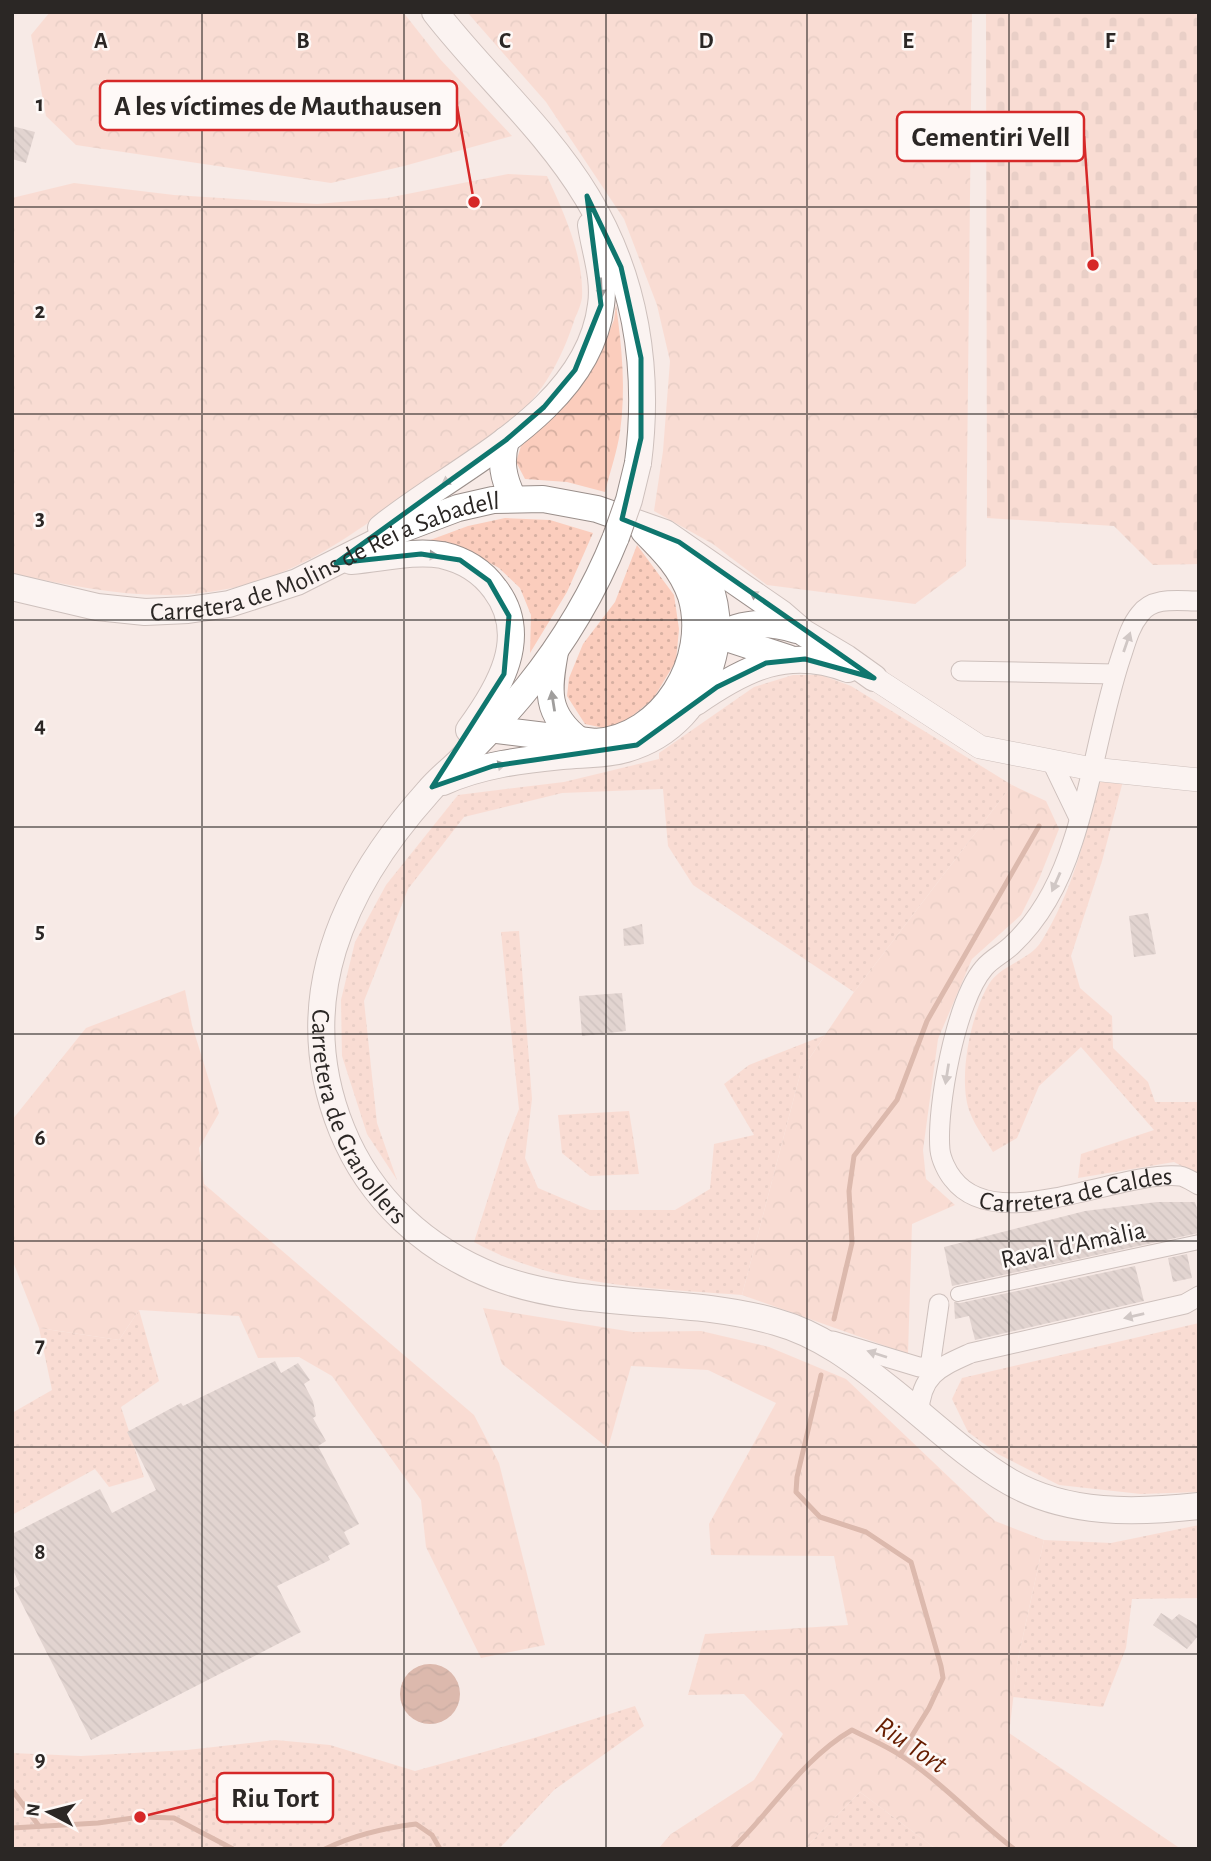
<svg xmlns="http://www.w3.org/2000/svg" width="1211" height="1861" font-family="'Alegreya Sans',sans-serif">
	<style>
		.grass { fill: url(#grass-dots) }
		.forest { fill: url(#forest-crowns) }
		.cemetery { fill: url(#cemetery-stones) }
		.water { fill: url(#water-waves) }
		.lines { fill: none; stroke-linecap: round; stroke-linejoin: round }
		.stream { stroke: #ba7e68; stroke-width: 5 }
		.building { fill: url(#building-back-hatch) }
		.pedestrian-casing { stroke: #9a8f8b; stroke-width: 16 }
		.minor-casing { stroke: #9a8f8b; stroke-width: 21 }
		.tertiary-casing { stroke: #9a8f8b; stroke-width: 24 }
		.secondary-casing { stroke: #9a8f8b; stroke-width: 28 }
		.pedestrian { stroke: #fff; stroke-width: 14 }
		.minor { stroke: #fff; stroke-width: 19 }
		.tertiary { stroke: #fff; stroke-width: 23 }
		.secondary { stroke: #fff; stroke-width: 26 }
		.secondary-bridge-casing { stroke: #9a8f8b; stroke-width: 28; stroke-linecap: butt }
		.secondary-bridge { stroke: #fff; stroke-width: 26 }
		.oneway { fill: #a09e9d }
		.marked { fill: none; stroke: #0f766e; stroke-width: 5; stroke-linejoin: round }
		.grid { fill: none; stroke: #2b2725; stroke-width: 2; stroke-opacity: 0.55 }
		.labels { text-anchor: middle; stroke-width: 5; stroke-linejoin: round; paint-order: stroke }
		.street-label { font-size: 26px; fill: #2b2725; stroke: #fef9f7 }
		.water-label { font-size: 28px; font-style: italic; fill: #671d00; stroke: #fef9f7 }
		.grid-label { font-size: 23px; text-anchor: middle; font-weight: bold; fill: #2b2725; stroke: #fef9f7; stroke-width: 5; stroke-linejoin: round; paint-order: stroke }
		.leader { fill: none; stroke: #d62828; stroke-width: 2.5 }
		.callout-dot { fill: #d62828; stroke: #fef9f7; stroke-width: 2.5 }
		.callout { fill: #fef9f7; stroke: #d62828; stroke-width: 2.5 }
		.callout-label { font-size: 28px; text-anchor: middle; font-weight: bold; fill: #2b2725 }
	</style>
	<defs>
		<pattern id="grass-dots" width="8" height="8" patternUnits="userSpaceOnUse" patternTransform="scale(1.75)"><rect width="8" height="8" fill="#fbcdbd"/><path d="M2 2h.1M6 6h.1" fill="none" stroke="#d7b0a2" stroke-width="1.8" stroke-linecap="round"/></pattern>
		<pattern id="forest-crowns" width="20" height="18" patternUnits="userSpaceOnUse" patternTransform="scale(1.75)"><rect width="20" height="18" fill="#fbcdbd"/><path d="M2 6a3 3 0 1 1 6 0M12 15a3 3 0 1 1 6 0" fill="none" stroke="#d7b0a2"/></pattern>
		<pattern id="cemetery-stones" width="16" height="16" patternUnits="userSpaceOnUse" patternTransform="scale(1.75)"><rect width="16" height="16" fill="#fbcdbd"/><path d="M2 7V4a2 2 0 0 1 4 0v3zM10 15v-3a2 2 0 0 1 4 0v3z" fill="#d7b0a2"/></pattern>
		<pattern id="water-waves" width="16" height="10" patternUnits="userSpaceOnUse" patternTransform="scale(1.75)"><rect width="16" height="10" fill="#ba7e68"/><path d="M0 5q4-4 8 0t8 0" fill="none" stroke="#976755"/></pattern>
		<pattern id="building-back-hatch" width="6" height="6" patternUnits="userSpaceOnUse" patternTransform="scale(1.75)"><rect width="6" height="6" fill="#c7bbb7"/><path d="M-1 5l2 2M0 0l6 6M5-1l2 2" fill="none" stroke="#a29895"/></pattern>
	</defs>
	<rect width="100%" height="100%" fill="#f7eae6"/>
	<g class="grass">
		<polygon points="505,518 550,520 593,533 567,592 530,653 531,615 520,588 499,568 463,548 422,543 468,526"/>
		<polygon points="637,545 674,595 679,629 676,661 653,699 621,725 604,728 585,724 567,696 569,678 583,644 615,602"/>
		<polygon points="793,675 821,675 851,686 1012,785 854,992 693,885 668,846 663,789 562,793 464,817 408,889 364,1001 377,1123 397,1180 367,1134 342,1056 341,1000 355,942 386,885 458,795 564,782 659,759 659,753 754,687"/>
		<path d="M1098,781H1123L1102,861L1071,956L1080,988L1112,1016L1113,1048L1148,1082L1155,1102H1199V1175L1174,1162L1078,1178L1081,1154L1154,1130L1081,1047L1039,1086L1017,1138L993,1152C986,1140 976,1128 971,1115C956,1083 971,1010 991,981C1003,965 1030,959 1041,942C1071,895 1087,835 1098,781Z"/>
		<path d="M519,931L532,1099L525,1158L538,1188L590,1210H675L710,1189L714,1144L754,1135L724,1084L749,1065L825,1035L801,1071L742,1295C651,1288 555,1287 474,1242L506,1142L519,1109L501,932Z"/>
		<polygon points="629,1111 639,1174 590,1176 562,1153 558,1115"/>
		<polygon points="139,1310 159,1381 121,1407 144,1477 109,1487 95,1469 12,1515 12,1413 52,1390 39,1328 119,1340"/>
		<polygon points="1199,1323 1199,1492 1141,1494 1059,1485 998,1454 968,1432 952,1399 962,1378"/>
		<polygon points="1199,1525 1199,1598 1132,1599 1126,1648 1103,1707 1013,1697 1018,1659 1044,1540 1111,1543"/>
		<polygon points="635,1706 644,1726 554,1790 499,1849 12,1849 12,1753 81,1756 187,1750 275,1740 330,1745 415,1771 534,1738"/>
		<polygon points="860,1792 936,1849 804,1849"/>
	</g>
	<g class="forest">
		<polygon points="50,12 403,12 440,59 512,136 404,166 331,183 76,145 46,116 31,35"/>
		<polygon points="467,12 972,12 966,566 915,604 767,585 713,544 654,511 663,451 670,361 657,305 624,219 546,102"/>
		<path d="M508,174L547,176C564,213 584,256 582,298C581,304 578,312 575,318C564,353 547,387 520,413C501,432 465,452 442,469C375,517 311,573 227,589C153,604 85,588 12,574V198L74,183L174,195L317,204L387,198Z"/>
		<path d="M616,305C622,348 626,390 620,432C617,452 610,472 605,492L567,482L525,479L516,462L521,446L560,408L595,364L614,320Z"/>
		<polygon points="1012,785 1046,801 1059,829 1039,879 1021,915 972,959 938,1039 923,1150 926,1179 955,1205 912,1224 908,1354 742,1295 801,1071 854,992"/>
		<polygon points="185,990 192,1025 219,1113 199,1148 204,1184 474,1415 499,1463 545,1645 481,1658 426,1547 421,1500 332,1376 299,1357 258,1358 239,1316 139,1310 119,1340 39,1328 12,1259 12,1120 86,1028"/>
		<polygon points="483,1308 633,1332 701,1331 769,1347 846,1379 995,1521 1044,1540 1018,1659 1009,1733 1181,1849 936,1849 860,1792 804,1849 658,1849 671,1834 754,1780 783,1734 744,1694 688,1695 705,1634 848,1625 834,1556 711,1555 709,1524 776,1403 708,1370 631,1366 608,1448 502,1364"/>
	</g>
	<polygon class="cemetery" points="986,12 1199,12 1199,564 1153,565 1114,526 987,518"/>
	<circle class="water" cx="430" cy="1694" r="30"/>
	<g class="lines">
		<g class="stream">
			<polyline points="834,1319 852,1243 849,1191 854,1156 897,1100 927,1021 1039,826"/>
			<polyline points="821,1375 797,1477 796,1492 820,1517 866,1532 911,1562 941,1666 943,1678 929,1708 900,1755"/>
			<polyline points="12,1790 39,1826"/>
			<polyline points="12,1828 98,1823 140,1817 174,1818 233,1849"/>
			<path d="M325,1849C354,1835 384,1828 416,1824L432,1835L440,1849"/>
			<path d="M732,1849C773,1810 802,1759 852,1730C868,1738 885,1745 900,1755C942,1782 975,1819 1014,1849"/>
		</g>
	</g>
	<g class="building">
		<polygon points="12,126 35,132 26,163 12,159"/>
		<polygon points="1148,913 1156,954 1134,957 1129,916"/>
		<polygon points="642,924 644,944 624,946 623,929"/>
		<polygon points="622,993 626,1031 582,1036 579,996"/>
		<polygon points="1157,1202 1195,1202 1199,1215 1199,1233 952,1286 944,1247 1085,1211"/>
		<polygon points="1187,1254 1192,1278 1173,1282 1168,1258"/>
		<polygon points="1135,1266 1144,1301 975,1340 969,1316 955,1319 954,1302 960,1303"/>
		<polygon points="275,1361 281,1373 298,1363 310,1380 304,1384 313,1401 316,1416 313,1418 326,1441 318,1446 359,1524 344,1532 350,1544 328,1556 330,1560 277,1586 301,1632 91,1740 14,1588 20,1585 12,1568 12,1534 100,1489 112,1513 156,1490 127,1432 181,1403 183,1406"/>
		<polygon points="1161,1613 1172,1620 1179,1614 1199,1626 1199,1635 1187,1649 1153,1625"/>
	</g>
	<g class="lines">
		<g class="pedestrian-casing">
			<polyline id="pedestrian" points="958,1294 1199,1242"/>
		</g>
		<g class="minor-casing">
			<g id="minor">
				<path id="s1" d="M1199,601C1179,601 1153,596 1140,614C1130,626 1126,642 1121,657C1101,717 1093,781 1073,841C1061,879 1042,917 1012,945C1004,953 991,959 984,968C956,1000 936,1108 940,1150C941,1159 947,1172 953,1179C997,1237 1118,1170 1180,1176C1186,1177 1193,1182 1199,1185"/>
				<polyline points="961,671 1115,674"/>
				<polyline points="1052,762 1079,818"/>
				<polyline points="833,1341 919,1367 940,1367"/>
				<polyline points="930,1367 939,1304"/>
				<path d="M919,1412C921,1374 940,1367 971,1353L1185,1304L1199,1296"/>
			</g>
		</g>
		<g class="tertiary-casing">
			<polyline id="tertiary" points="874,678 980,747 1092,769 1199,780"/>
		</g>
		<g class="secondary-casing">
			<g id="secondary">
				<path d="M435,12C483,74 546,129 587,197C636,278 650,370 638,463"/>
				<path d="M506,440C500,462 503,478 513,498"/>
				<path d="M381,528C456,467 588,412 601,305C605,278 595,252 591,225"/>
				<path id="s2" d="M616,537C594,592 564,642 527,688C506,714 482,739 458,763C448,772 437,781 428,792C342,888 290,1002 342,1130C370,1199 426,1250 495,1277C586,1311 684,1295 776,1322C820,1334 856,1362 891,1390C930,1421 967,1457 1010,1482C1068,1515 1135,1513 1199,1506"/>
				<path d="M351,561C381,559 412,550 442,555C464,560 482,571 495,589C531,636 499,689 469,730"/>
				<path id="s3" d="M12,587L97,607L145,612L188,610L229,604L297,582L400,530L458,508L493,500L543,499L597,509L665,533L782,614L804,633L846,658L874,678"/>
				<polyline points="713,630 717,635 788,658"/>
				<path d="M706,647C730,621 765,620 796,630"/>
				<path d="M555,652C548,690 545,714 579,740"/>
				<path d="M696,702C745,668 788,646 848,669"/>
				<path d="M489,729L595,742C663,738 710,659 691,596C682,569 663,550 644,531"/>
				<path d="M443,782C480,765 522,760 562,756C583,754 606,755 626,749C671,736 702,702 713,657C722,622 714,585 695,555"/>
			</g>
		</g>
		<use href="#pedestrian" class="pedestrian"/>
		<use href="#minor" class="minor"/>
		<use href="#tertiary" class="tertiary"/>
		<use href="#secondary" class="secondary"/>
		<g class="secondary-bridge-casing">
			<polyline id="secondary-bridge" points="616,537 629,500 638,463"/>
		</g>
		<use href="#secondary-bridge" class="secondary-bridge"/>
	</g>
	<defs><path id="oneway-solid" d="M-6-.8H1V-3.2L6.5 0L1 3.2V.8H-6Z" transform="scale(1.75)"/></defs>
	<g class="oneway">
		<use href="#oneway-solid" transform="translate(601 288) rotate(88)"/>
		<use href="#oneway-solid" transform="translate(450 479) rotate(145)"/>
		<use href="#oneway-solid" transform="translate(428 555) rotate(3)"/>
		<use href="#oneway-solid" transform="translate(758 597) rotate(-145)"/>
		<use href="#oneway-solid" transform="translate(1127 642) rotate(-71)"/>
		<use href="#oneway-solid" transform="translate(553 701) rotate(-99)"/>
		<use href="#oneway-solid" transform="translate(496 766) rotate(-11)"/>
		<use href="#oneway-solid" transform="translate(1056 882) rotate(114)"/>
		<use href="#oneway-solid" transform="translate(947 1074) rotate(99)"/>
		<use href="#oneway-solid" transform="translate(1134 1316) rotate(167)"/>
		<use href="#oneway-solid" transform="translate(877 1354) rotate(-162)"/>
	</g>
	<path d="M0 0H1211V1861H0ZM587,196L621,267L641,358V438L622,519L679,542L874,678L805,659L766,663L717,687L637,745L493,766L432,787L504,674L509,616L489,581L460,560L421,554L336,563L506,440L544,407L575,370L601,305Z" fill="#f7eae6" fill-opacity=".55" fill-rule="evenodd"/>
	<path class="marked" d="M587,196L621,267L641,358V438L622,519L679,542L874,678L805,659L766,663L717,687L637,745L493,766L432,787L504,674L509,616L489,581L460,560L421,554L336,563L506,440L544,407L575,370L601,305Z"/>
	<path class="grid" d="M202,12V1849M404,12V1849M606,12V1849M807,12V1849M1009,12V1849M12,207H1199M12,414H1199M12,620H1199M12,827H1199M12,1034H1199M12,1241H1199M12,1447H1199M12,1654H1199"/>
	<g class="labels">
		<g class="street-label">
			<text dy="9" stroke="none"><textPath href="#s3" startOffset="326">Carretera de Molins de Rei a Sabadell</textPath></text>
			<text dy="9" stroke="none"><textPath href="#s2" startOffset="682">Carretera de Granollers</textPath></text>
			<text dy="9" stroke="none"><textPath href="#s1" startOffset="812">Carretera de Caldes</textPath></text>
			<text transform="translate(1073 1244) rotate(-12)" y="9">Raval d'Amàlia</text>
		</g>
		<g class="water-label">
			<text transform="translate(912 1744) rotate(34)" y="10">Riu Tort</text>
		</g>
	</g>
	<g class="grid-label">
		<text x="101" y="48">A</text>
		<text x="303" y="48">B</text>
		<text x="505" y="48">C</text>
		<text x="706" y="48">D</text>
		<text x="908" y="48">E</text>
		<text x="1110" y="48">F</text>
		<text x="40" y="111">1</text>
		<text x="40" y="318">2</text>
		<text x="40" y="525">3</text>
		<text x="40" y="732">4</text>
		<text x="40" y="938">5</text>
		<text x="40" y="1145">6</text>
		<text x="40" y="1352">7</text>
		<text x="40" y="1559">8</text>
		<text x="40" y="1766">9</text>
	</g>
	<path class="leader" d="M474 202L457 106M1093 265L1084 136M140 1817L217 1798"/>
	<g class="callout-dot">
		<circle cx="474" cy="202" r="7"/>
		<circle cx="1093" cy="265" r="7"/>
		<circle cx="140" cy="1817" r="7"/>
	</g>
	<g class="callout">
		<rect x="100" y="81" width="357" height="49" rx="7"/>
		<rect x="897" y="112" width="187" height="49" rx="7"/>
		<rect x="217" y="1773" width="116" height="49" rx="7"/>
	</g>
	<g class="callout-label">
		<text x="278" y="115">A les víctimes de Mauthausen</text>
		<text x="991" y="146">Cementiri Vell</text>
		<text x="275" y="1807">Riu Tort</text>
	</g>
	<rect width="1211" height="1861" fill="none" stroke="#2b2725" stroke-width="28"/>
	<g transform="translate(49 1812) rotate(277)" stroke="#fef9f7" stroke-width="5" paint-order="stroke">
	<path d="M0-5L12 26L0 18L-12 26Z" fill="#2b2725"/>
	<text y="-10" font-size="19" font-weight="bold" text-anchor="middle" fill="#2b2725">N</text>
	</g>
</svg>
